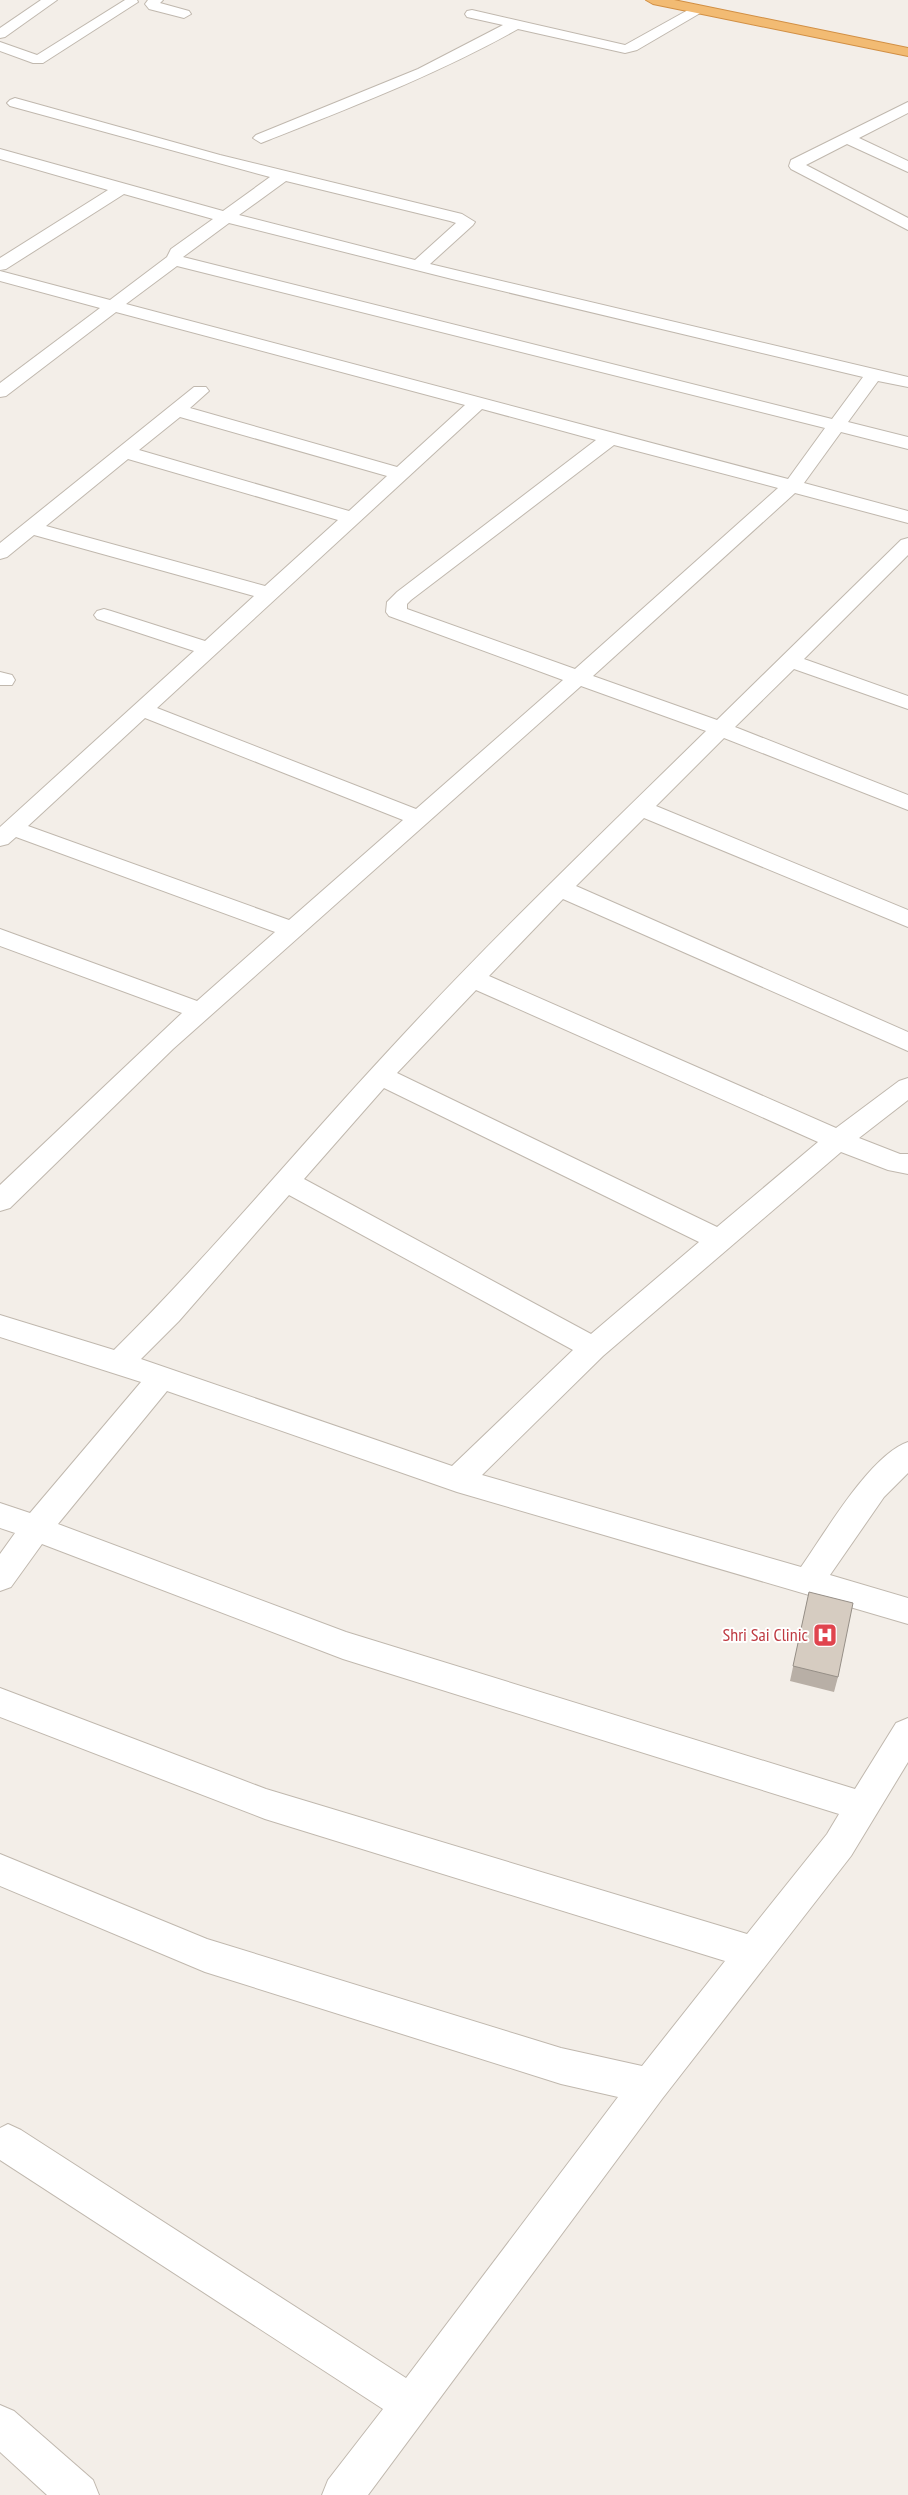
<svg xmlns="http://www.w3.org/2000/svg" width="908" height="2495" font-family="'PT Sans Narrow',sans-serif">
	<style>
		.lines { fill: none; stroke-linecap: round; stroke-linejoin: round }
		.minor-casing { stroke: #c0b8ae; stroke-width: 2 }
		.highway-casing { stroke: #d18f44; stroke-width: 2 }
		.minor { fill: #fff; fill-rule: evenodd }
		.highway { fill: #f2bb73; fill-rule: evenodd }
		.wall { fill: #b8afa6 }
		.building { fill: #d6ccc1; stroke: #968f87 }
		.labels { text-anchor: middle; stroke-width: 4; stroke-linejoin: round; paint-order: stroke }
		.health-label { font-size: 18px; fill: #be3a42; stroke: #fff; text-anchor: end }
	</style>
	<rect width="100%" height="100%" fill="#f3eee8"/>
	<g class="lines">
		<g class="minor-casing">
			<g id="minor">
				<polygon points="41,0 57,0 5,37 0,38 0,28"/>
				<polygon points="125,0 137,0 138,2 43,63 33,63 0,51 0,42 37,55"/>
				<polygon points="148,0 163,0 160,3 189,11 191,14 184,18 149,9 145,4"/>
				<path d="M697,5L704,9L702,12L637,50L625,53L518,29C438,74 352,107 266,141L261,143L253,138L256,135L418,69L503,25L467,17L465,14L467,11L472,10L625,45Z"/>
				<path d="M15,98L220,155L462,214L475,222L473,225L430,264L908,377V387L878,381L848,422L908,437V449L841,432L804,483L908,511V523L795,493L593,676L717,720L901,540L908,538V555L804,659L908,696V709L794,669L735,727L908,795V810L724,738L656,806L908,910V927L644,818L576,886L908,1032V1051L563,899L489,976L836,1128L899,1081L908,1078V1100L859,1138L900,1154H908V1174L888,1170L841,1152L603,1356L482,1475L801,1567C825,1533 870,1455 908,1442V1473L884,1497L830,1575L908,1598V1624L457,1492L167,1391L58,1524L346,1632L855,1789L896,1723L908,1718V1762L851,1856L662,2099L368,2495H322L328,2480L383,2409L0,2160V2128L8,2124L21,2130L406,2378L618,2097L561,2084L205,1972L0,1886V1854L207,1939L561,2048L642,2066L725,1961L265,1819L0,1717V1688L266,1789L747,1934L827,1834L839,1814L343,1659L42,1544L11,1587L0,1591V1554L15,1533L0,1528V1503L30,1513L141,1382L0,1337V1315L114,1350C211,1254 297,1149 390,1049C491,939 599,836 706,731L581,686L173,1049L10,1208L0,1211V1185L182,1013L0,946V929L197,1001L275,932L16,837L8,844L0,846V827L194,651L97,619L94,615L97,611L104,609L111,611L205,641L254,596L34,535L7,557L0,559V543L194,387H206L209,391L190,408L397,467L465,405L116,312L6,396L0,397V383L100,308L0,281V271L110,300L167,257L171,249L213,219L124,194L6,269L0,270V258L108,190L0,159V149L223,211L270,177L10,106L7,103L10,100ZM286,181L450,221L456,223L415,260L239,215ZM229,223L452,279L863,377L832,419L183,257ZM177,266L825,428L788,479L126,304ZM482,409L596,440L397,592L387,602L386,612L389,616L563,680L416,809L157,708ZM180,417L387,476L349,511L139,450ZM614,445L778,488L575,669L407,609V604L411,600ZM128,459L338,520L265,586L46,526ZM145,718L403,820L289,920L28,826ZM476,990L818,1142L717,1227L397,1073ZM384,1088L699,1242L591,1334L304,1179ZM289,1195L573,1350L452,1466L141,1359L179,1321Z"/>
				<polygon points="908,102 908,113 859,138 908,161 908,172 847,144 806,165 908,218 908,230 791,169 789,166 791,160"/>
				<polygon points="0,672 12,675 15,680 12,685 0,685"/>
				<polygon points="0,2405 14,2411 93,2480 99,2495 47,2495 0,2452"/>
			</g>
		</g>
		<g class="highway-casing">
			<polygon id="highway" points="646,0 674,0 908,48 908,56 653,4"/>
		</g>
		<use href="#minor" class="minor"/>
		<use href="#highway" class="highway"/>
	</g>
	<polygon class="wall" points="809,1592 838,1677 834,1692 790,1681"/>
	<polygon class="building" points="809,1592 853,1603 838,1677 793,1666"/>
	<defs>
		<g id="hospital-square" transform="scale(1.25)"><rect x="-9" y="-9" width="18" height="18" rx="4" fill="#e0444e" stroke="#fff"/><path d="M-5-5h3v3.5h4V-5h3V5h-3V1.5h-4V5h-3Z" fill="#fff"/></g>
	</defs>
	<g fill-rule="evenodd">
		<use href="#hospital-square" x="825" y="1635"/>
	</g>
	<g class="labels">
		<g class="health-label">
			<text x="808" y="1641">Shri Sai Clinic</text>
		</g>
	</g>
</svg>
